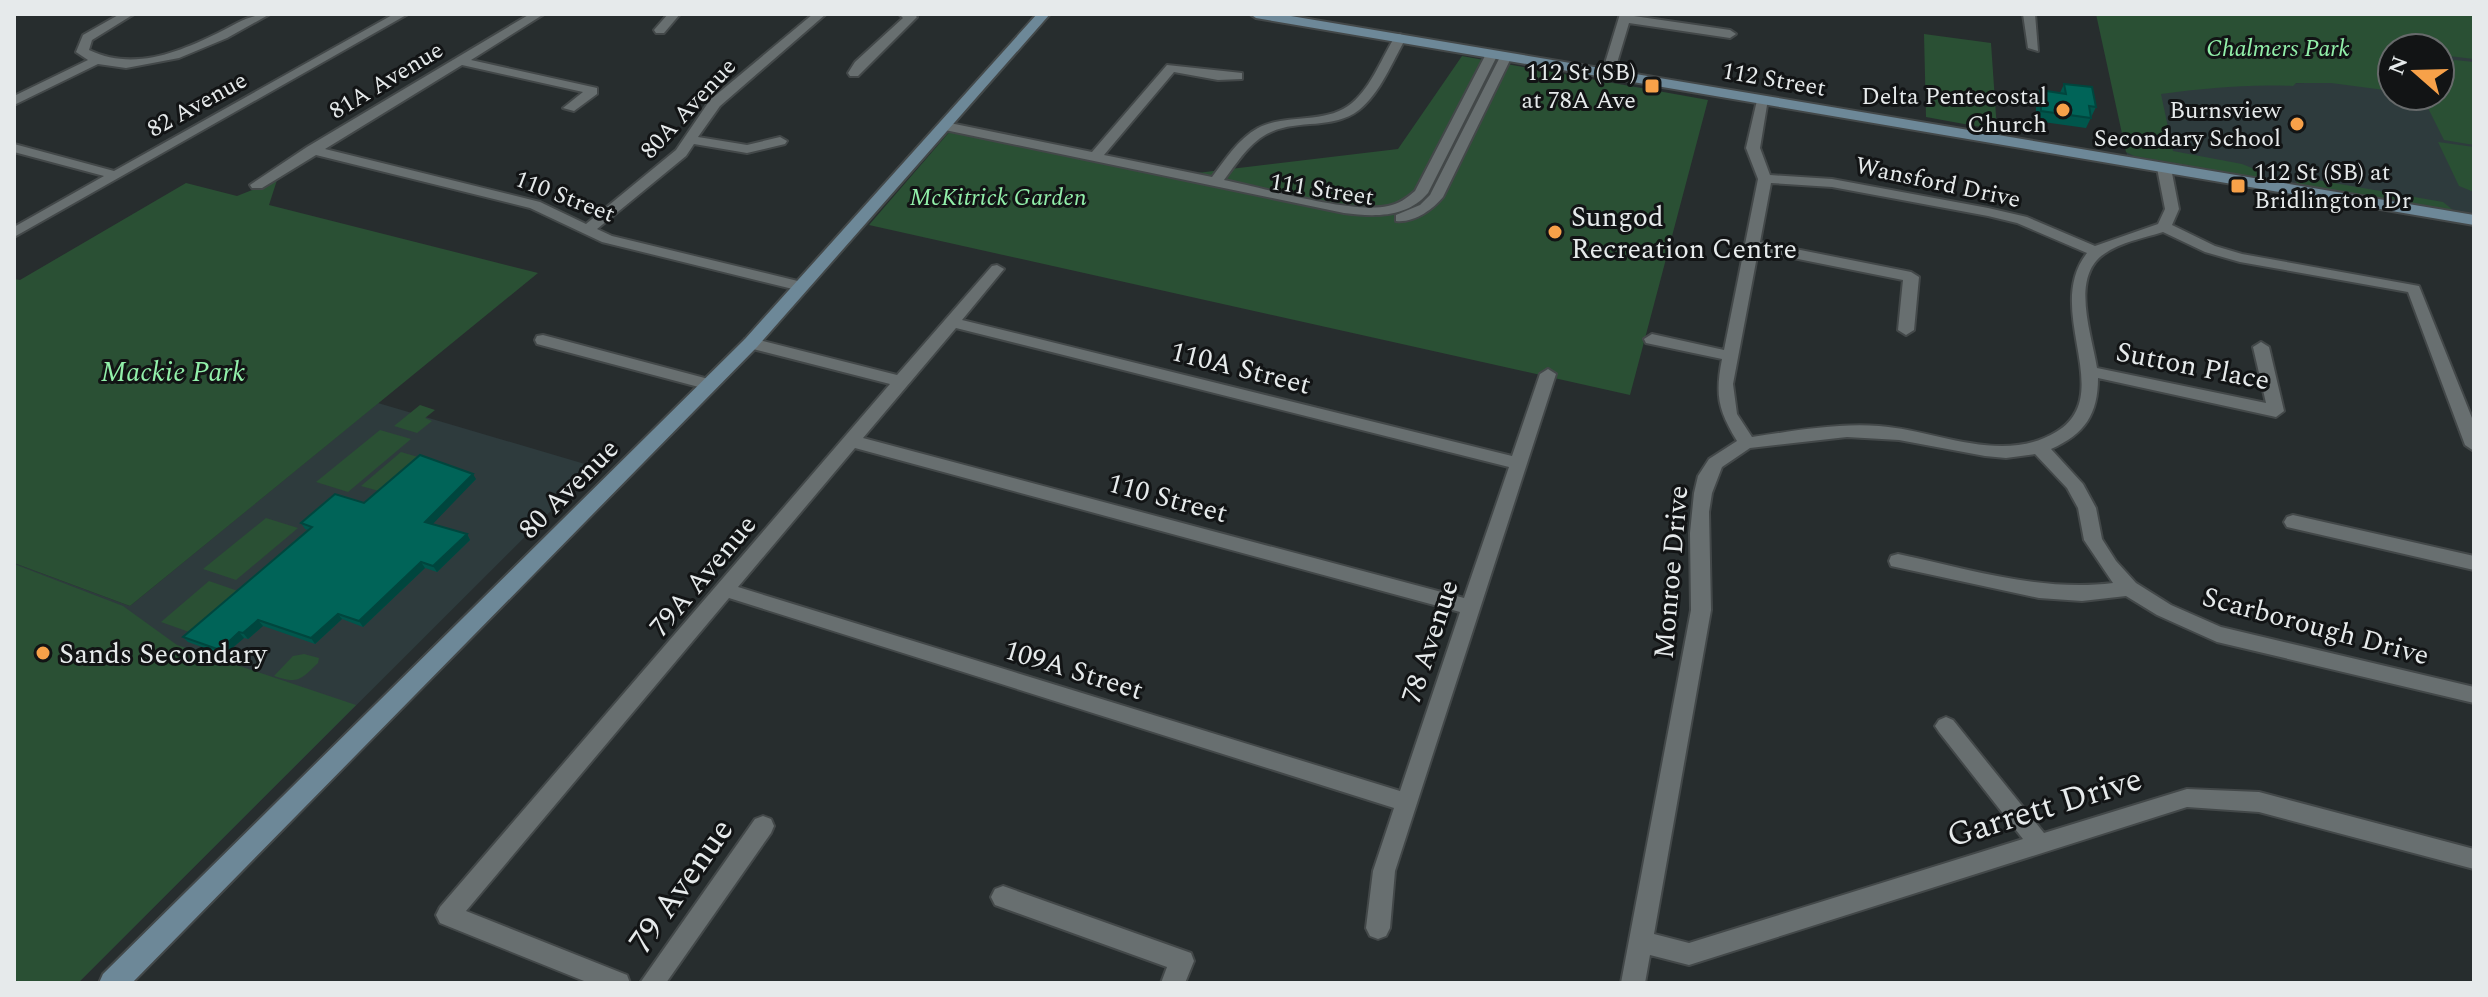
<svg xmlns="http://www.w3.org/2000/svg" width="2488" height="997" font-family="Spectral,serif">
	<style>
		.built { fill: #2e3b3d }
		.green { fill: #2a5034 }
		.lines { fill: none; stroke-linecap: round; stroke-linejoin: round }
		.street-casing { stroke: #434849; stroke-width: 4 }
		.secondary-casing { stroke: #434849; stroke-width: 4 }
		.street { fill: #686f70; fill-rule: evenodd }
		.secondary { fill: #6d8898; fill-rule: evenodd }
		.wall { fill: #00564c }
		.shaded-wall { fill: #00463e }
		.building { fill: #006458; stroke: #00463e; stroke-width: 2 }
		.poi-dot { fill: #f7a149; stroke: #121415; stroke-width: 3 }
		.labels { text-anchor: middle; stroke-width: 6; stroke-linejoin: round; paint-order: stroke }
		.far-park-label { font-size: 24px; font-style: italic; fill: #92f0aa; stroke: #121415 }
		.far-poi-label { font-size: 24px; fill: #e6eaeb; stroke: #121415; text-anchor: end }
		.far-street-label { font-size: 24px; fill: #e6eaeb; stroke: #121415 }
		.poi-label { font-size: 28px; fill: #e6eaeb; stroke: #121415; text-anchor: start }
		.street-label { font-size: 28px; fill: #e6eaeb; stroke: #121415 }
		.park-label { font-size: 28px; font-style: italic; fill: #92f0aa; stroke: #121415 }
		.near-street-label { font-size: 34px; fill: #e6eaeb; stroke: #121415 }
	</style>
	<rect width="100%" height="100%" fill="#272d2e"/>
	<g class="built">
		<polygon points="2362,14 2474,14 2474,213 2127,155 2113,85 2392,82 2392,96 2440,96 2440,48 2392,48 2392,71"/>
		<polygon points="378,403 595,467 78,983 14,983 14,563 130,606"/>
	</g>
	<g class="green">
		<path d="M2096,14H2474V59L2440,55V48H2392V65L2389,66L2392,91L2331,83H2296L2293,86C2247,84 2206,88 2161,94L2173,151L2242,164L2262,172L2264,176L2260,178L2134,156L2126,152Z"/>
		<polygon points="1924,34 1991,43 1997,130 1926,117"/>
		<polygon points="1462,56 1708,100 1630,395 869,225 951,130 1197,173 1398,149"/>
		<polygon points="2455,60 2474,62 2474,145 2444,140 2422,96 2440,96 2440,65"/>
		<polygon points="2438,142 2474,147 2474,192 2459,186"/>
		<polygon points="2300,177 2443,202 2453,210 2297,184 2295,179"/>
		<polygon points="277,180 269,205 538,273 130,606 14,563 14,279 20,280 186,183 237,196"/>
		<polygon points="420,405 435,410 425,418 432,421 417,433 394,426"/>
		<polygon points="380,430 411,439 348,492 316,482"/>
		<polygon points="401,452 418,457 379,491 361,486"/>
		<polygon points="266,518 298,528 236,580 203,569"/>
		<polygon points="14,564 123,606 177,645 356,705 78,983 14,983"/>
		<polygon points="209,581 238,591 192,633 161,622"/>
		<path d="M304,654L319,658L318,663C300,680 299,684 274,676L293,656Z"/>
	</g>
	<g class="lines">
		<g class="street-casing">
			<g id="street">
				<path d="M120,14H134L92,40L89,50C133,71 177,53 218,33C236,24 250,14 270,14L227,38L179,58L126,68L98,64L14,105V96L88,60L76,52L83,35Z"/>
				<polygon points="394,14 408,14 14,237 14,227 104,176 14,152 14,144 114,171"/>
				<polygon points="530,14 544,14 471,60 597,88 597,94 574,111 563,108 583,92 462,65 325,149 540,202 586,224 676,150 710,100 813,14 826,14 720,106 698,137 747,145 780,137 787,141 785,144 747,153 694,144 686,156 597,229 612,236 806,283 806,289 801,291 602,242 530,208 316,155 262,188 252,188 250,185 307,147"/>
				<polygon points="668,14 680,14 664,33 656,33 654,30"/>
				<polygon points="899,14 914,14 917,17 858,76 850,76 848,73 855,62 903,18"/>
				<polygon points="1620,14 1730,30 1736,34 1730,38 1629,23 1614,73 1608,77 1602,73"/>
				<polygon points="2023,14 2035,14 2038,51 2028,48"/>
				<path d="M1400,34L1406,38C1392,62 1381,92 1359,110C1333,130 1299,119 1271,132C1250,141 1237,163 1224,180C1264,188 1351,214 1388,206C1399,204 1407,198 1415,191L1486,54L1496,51L1498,54L1428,193C1407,218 1374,217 1344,213L945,130L938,126L945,122L1092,152L1167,65L1242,73V79L1218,80L1174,72L1104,155L1212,177C1225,160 1238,139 1258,128C1287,113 1326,125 1352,103C1372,86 1382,57 1396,35Z"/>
				<path d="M1502,53L1512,56L1443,197C1432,210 1414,223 1396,221V215L1420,205L1430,195Z"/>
				<path d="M1758,96L1768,99L1760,148L1770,175L1832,179L1988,208L2027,217L2095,246L2158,224L2165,209L2157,168L2164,164L2171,168L2179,209L2172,225L2215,246L2242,254L2419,286L2474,423V451L2465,445L2408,292L2240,262L2205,252L2163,232C2144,238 2121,242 2104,254C2070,277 2092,335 2097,368L2266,403L2253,347L2261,342L2269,347L2284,411L2276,417L2098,378C2098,414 2085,434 2051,449L2083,484L2096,508L2102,539L2116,561L2136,583L2171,605L2221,627L2474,687V703L2217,642L2157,615L2126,596L2082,601L2039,598L1891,566L1889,561L1891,556L1898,554C1969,569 2040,592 2113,583L2084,540L2078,508L2067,488L2035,454L2006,458L1985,456L1899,440L1847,437L1750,448L1722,467L1712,493L1709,512L1711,610L1654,934L1689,943L2023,839L1939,732L1935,726L1939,720L1946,717L1953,720L2044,833L2187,789L2259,792L2474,849V869L2259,812L2187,807L1689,965L1650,955L1645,983H1621L1691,610L1690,533L1694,493L1698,476L1709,459L1737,441C1718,410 1715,395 1722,359L1646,343L1644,339L1652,334L1724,350L1758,179L1746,148ZM1771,183L1832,187L1988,216L2017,223L2087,253C2042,310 2118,395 2056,432C2002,465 1936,430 1879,426C1836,423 1794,431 1752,437L1737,414L1733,384L1758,251L1903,280L1898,330L1906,335L1914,330L1919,277L1911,272L1760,242Z"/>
				<path d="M997,265L1004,269L962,320L1512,456L1540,374L1548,369L1556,374L1395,871L1390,928L1386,936L1378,939L1370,936L1366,928L1373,871L1394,808L729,598L466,911L627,975L630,983H589L440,923L436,915L440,907L890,384L745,347L743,343L745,339L751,338L897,375L992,266ZM956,328L1509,467L1464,598L863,438ZM855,448L1460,612L1400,791L738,587Z"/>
				<polygon points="543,335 716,381 718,385 710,390 537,344 535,340 537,336"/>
				<polygon points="2293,515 2474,556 2474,570 2287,527 2284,522 2287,517"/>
				<polygon points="763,816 771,819 774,826 771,833 666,983 640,983 755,819"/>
				<polygon points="1003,886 1191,953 1194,961 1185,983 1161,983 1167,967 995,905 991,897 995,889"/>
			</g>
		</g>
		<g class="secondary-casing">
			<g id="secondary">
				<polygon points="1037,14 1050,14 757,347 132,983 99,983 103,974 745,339"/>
				<polygon points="1250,14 1279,14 2474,215 2474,225 1256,18"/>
			</g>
		</g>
		<use href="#street" class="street"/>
		<use href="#secondary" class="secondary"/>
	</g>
	<g class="wall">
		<polygon points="2064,84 2096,107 2086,128 2036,121 2036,101 2040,90 2060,93"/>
		<polygon points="476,479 432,524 467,534 470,540 437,572 425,568 363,627 342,619 315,644 263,626 248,639 244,638 224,655 188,642 183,637 308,530 305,529 301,523 364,503"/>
	</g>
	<g class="shaded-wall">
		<polygon points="473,474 476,479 429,528 425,522"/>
		<polygon points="467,534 470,540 437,572 433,566"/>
		<polygon points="421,562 425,568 363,627 359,621"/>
		<polygon points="338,614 342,619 315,644 311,638"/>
		<polygon points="258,620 263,626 248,639 243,633"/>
		<polygon points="239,632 244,638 224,655 220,650"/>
	</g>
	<g class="building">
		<polygon points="2064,84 2092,87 2096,107 2089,106 2091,118 2041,111 2040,90 2066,94"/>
		<polygon points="420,455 473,474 425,522 467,534 433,566 421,562 359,621 338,614 311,638 258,620 243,633 239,632 220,650 183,637 312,527 301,523 335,494 364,503"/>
	</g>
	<g class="poi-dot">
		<rect x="1644" y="78" width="16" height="16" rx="4"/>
		<circle cx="2063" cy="110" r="8"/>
		<circle cx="2297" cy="124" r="8"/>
		<rect x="2230" y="178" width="16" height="16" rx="4"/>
		<circle cx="1555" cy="232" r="8"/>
		<circle cx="43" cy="653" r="8"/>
	</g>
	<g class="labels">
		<g class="far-park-label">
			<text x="2278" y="56">Chalmers Park</text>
			<text x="998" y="205">McKitrick Garden</text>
		</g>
		<g class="far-poi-label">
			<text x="1636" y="80">112 St (SB)<tspan x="1636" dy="28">at 78A Ave</tspan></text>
			<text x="2047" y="104">Delta Pentecostal<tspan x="2047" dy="28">Church</tspan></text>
			<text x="2281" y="118">Burnsview<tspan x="2281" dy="28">Secondary School</tspan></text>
			<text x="2254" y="180" text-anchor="start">112 St (SB) at<tspan x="2254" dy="28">Bridlington Dr</tspan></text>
		</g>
		<g class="far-street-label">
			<text transform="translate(1774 79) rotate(10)" y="8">112 Street</text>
			<text transform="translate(386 80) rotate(-31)" y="8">81A Avenue</text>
			<text transform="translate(197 104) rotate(-29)" y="8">82 Avenue</text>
			<text transform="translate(688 108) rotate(-47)" y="8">80A Avenue</text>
			<text transform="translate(1938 182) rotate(12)" y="8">Wansford Drive</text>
			<text transform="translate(1322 189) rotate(9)" y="8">111 Street</text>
			<text transform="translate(565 196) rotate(21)" y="8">110 Street</text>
		</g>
		<g class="poi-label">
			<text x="1571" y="226">Sungod<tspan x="1571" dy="32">Recreation Centre</tspan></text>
			<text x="59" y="663">Sands Secondary</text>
		</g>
		<g class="street-label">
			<text transform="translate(2193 365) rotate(11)" y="10">Sutton Place</text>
			<text transform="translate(1241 367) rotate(14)" y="10">110A Street</text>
			<text transform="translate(568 488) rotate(-45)" y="10">80 Avenue</text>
			<text transform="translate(1168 497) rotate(15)" y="10">110 Street</text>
			<text transform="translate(1670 572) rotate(-85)" y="10">Monroe Drive</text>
			<text transform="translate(702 575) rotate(-50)" y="10">79A Avenue</text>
			<text transform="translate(2316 625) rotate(15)" y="10">Scarborough Drive</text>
			<text transform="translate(1429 641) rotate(-72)" y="10">78 Avenue</text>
			<text transform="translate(1074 669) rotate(17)" y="10">109A Street</text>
		</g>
		<g class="park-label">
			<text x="173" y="381">Mackie Park</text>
		</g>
		<g class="near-street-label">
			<text transform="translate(2044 806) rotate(-17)" y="12">Garrett Drive</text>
			<text transform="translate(680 885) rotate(-55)" y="12">79 Avenue</text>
		</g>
	</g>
	<rect width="2488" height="997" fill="none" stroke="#e6eaeb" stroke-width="32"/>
	<g transform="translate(2416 72) rotate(290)"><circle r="38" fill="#121415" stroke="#676a6b" stroke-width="2"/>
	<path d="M0-6L14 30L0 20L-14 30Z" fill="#f7a149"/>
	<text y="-12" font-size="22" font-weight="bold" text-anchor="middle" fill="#e6eaeb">N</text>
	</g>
</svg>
